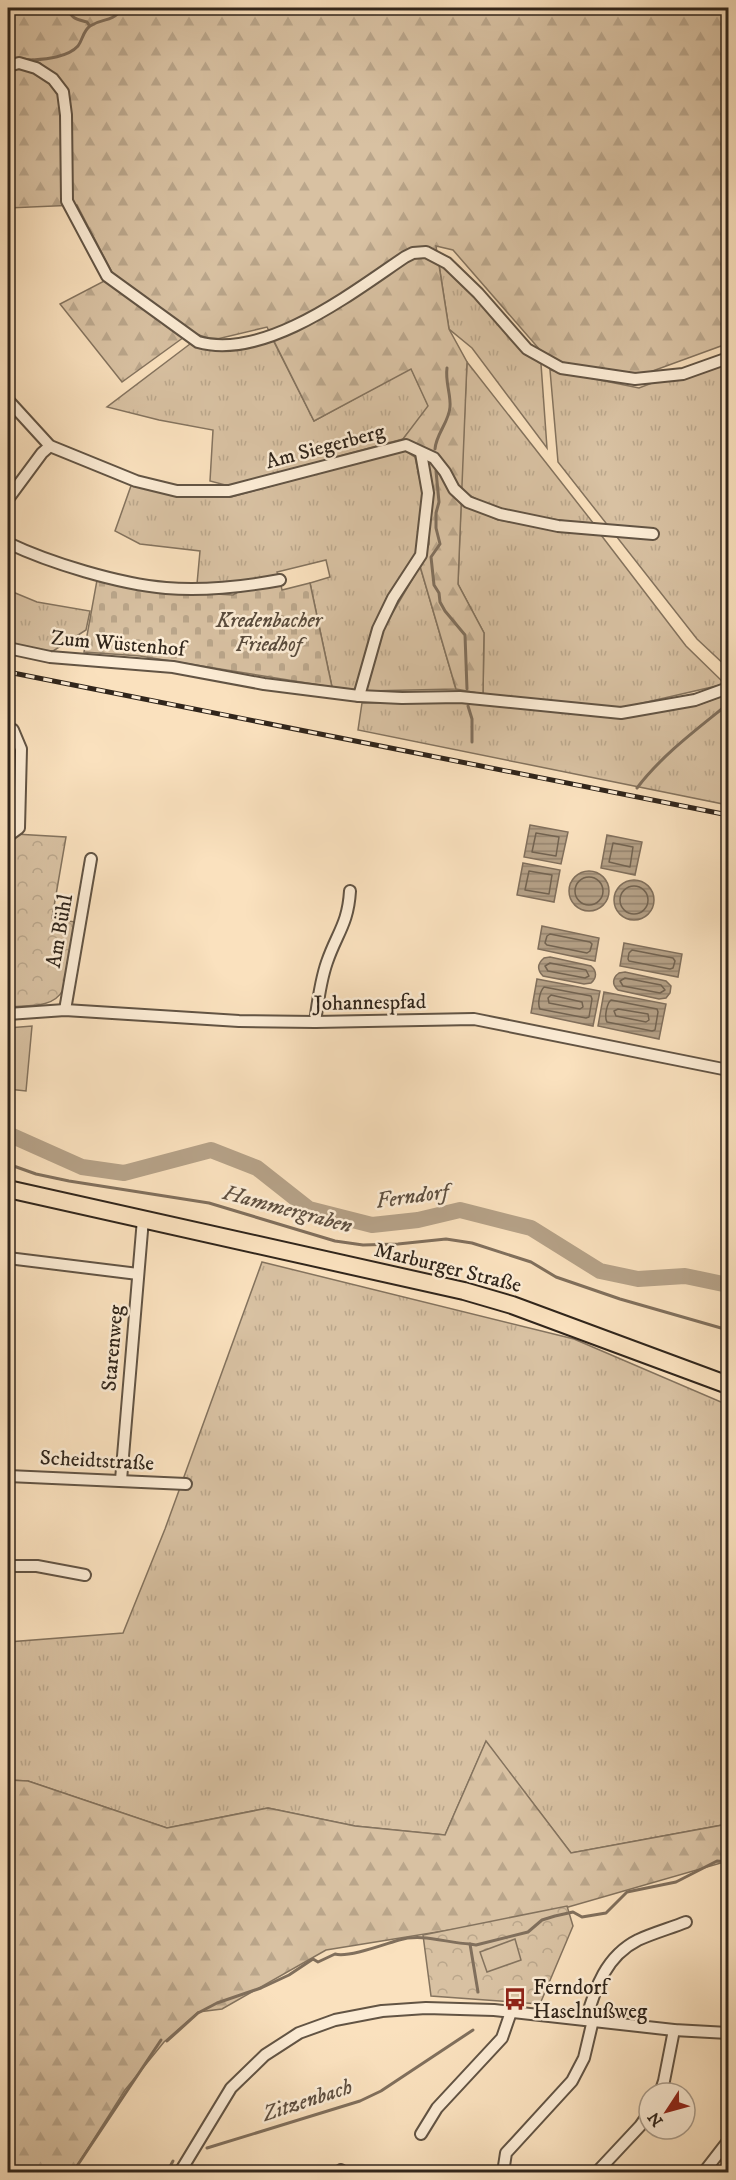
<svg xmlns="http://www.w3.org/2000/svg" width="736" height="2180" font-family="'IM FELL DW Pica',serif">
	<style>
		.grass { fill: url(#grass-tufts); stroke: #84735e; stroke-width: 1.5 }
		.forest { fill: url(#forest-firs); stroke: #84735e; stroke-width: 1.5 }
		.cemetery { fill: url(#cemetery-stones); stroke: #84735e; stroke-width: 1.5 }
		.park { fill: url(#park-crowns); stroke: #84735e; stroke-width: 1.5 }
		.pitch { fill: #d8c1a2; stroke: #84735e; stroke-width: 1.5 }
		.water { fill: url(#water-rules); stroke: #806f5c; stroke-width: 1.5 }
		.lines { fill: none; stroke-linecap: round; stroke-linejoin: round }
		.shore { stroke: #726351; stroke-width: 1.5 }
		.stream { stroke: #806f5c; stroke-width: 3 }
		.river { stroke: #b5a187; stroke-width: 16 }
		.minor-casing { stroke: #625444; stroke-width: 14 }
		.primary-casing { stroke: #30251b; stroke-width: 20 }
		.minor { stroke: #fcecd5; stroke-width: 10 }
		.primary { stroke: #fae1be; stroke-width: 16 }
		.rail-casing { stroke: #30251b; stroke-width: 5 }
		.rail { stroke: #fcecd5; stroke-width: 3; stroke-dasharray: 9; stroke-linecap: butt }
		.labels { text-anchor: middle; stroke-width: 5; stroke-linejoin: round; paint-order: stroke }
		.street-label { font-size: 21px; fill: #30251b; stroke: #fcecd5 }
		.park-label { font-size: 21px; font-style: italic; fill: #5a4c3d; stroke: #fcecd5 }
		.poi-label { font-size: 21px; fill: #30251b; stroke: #fcecd5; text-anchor: start }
		.water-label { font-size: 22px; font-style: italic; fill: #5f5041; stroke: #fcecd5 }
	</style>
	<defs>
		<pattern id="grass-tufts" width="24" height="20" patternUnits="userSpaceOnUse" patternTransform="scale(1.5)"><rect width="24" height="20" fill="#d8c1a2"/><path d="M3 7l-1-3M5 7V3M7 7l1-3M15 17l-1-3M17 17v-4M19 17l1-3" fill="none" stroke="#baa68b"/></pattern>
		<pattern id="forest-firs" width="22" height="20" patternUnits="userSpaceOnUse" patternTransform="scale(1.5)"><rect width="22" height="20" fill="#d8c1a2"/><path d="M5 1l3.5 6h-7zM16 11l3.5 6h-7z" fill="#baa68b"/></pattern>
		<pattern id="cemetery-stones" width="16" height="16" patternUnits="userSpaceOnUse" patternTransform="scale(1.5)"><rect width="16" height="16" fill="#d8c1a2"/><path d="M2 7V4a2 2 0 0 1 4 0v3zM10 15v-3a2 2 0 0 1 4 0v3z" fill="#baa68b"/></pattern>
		<pattern id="park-crowns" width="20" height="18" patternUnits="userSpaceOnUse" patternTransform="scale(1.5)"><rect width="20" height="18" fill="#d8c1a2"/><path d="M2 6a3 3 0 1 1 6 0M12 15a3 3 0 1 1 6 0" fill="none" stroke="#baa68b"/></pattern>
		<pattern id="water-rules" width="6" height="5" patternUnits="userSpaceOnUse" patternTransform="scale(1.5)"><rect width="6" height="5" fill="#b5a187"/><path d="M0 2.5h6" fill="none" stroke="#94836e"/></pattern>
	</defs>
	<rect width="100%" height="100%" fill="#fae1be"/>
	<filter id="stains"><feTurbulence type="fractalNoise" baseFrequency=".00333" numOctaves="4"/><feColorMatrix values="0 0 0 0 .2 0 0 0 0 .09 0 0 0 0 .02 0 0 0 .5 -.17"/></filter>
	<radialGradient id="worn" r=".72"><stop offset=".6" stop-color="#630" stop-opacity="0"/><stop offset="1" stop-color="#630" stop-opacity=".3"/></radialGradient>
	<g class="grass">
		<polygon points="438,258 533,358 541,364 547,448 472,348 449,329"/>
		<polygon points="273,340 314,421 411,368 429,407 403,439 229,486 210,481 213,430 159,420 107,407 190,344 209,350 255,345"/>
		<polygon points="726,355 728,361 728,668 697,639 558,462 550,370 639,388"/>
		<path d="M467,362L594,524C559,521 487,512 461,489Z"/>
		<polygon points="404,450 415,457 423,495 416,554 389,596 373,628 355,691 332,687 310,583 330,577 326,560 277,572 278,575 231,583 197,584 200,551 140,544 115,531 132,483 176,496 231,497"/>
		<polygon points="461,503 498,520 601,535 686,646 725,684 621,708 483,694 484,633 458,584"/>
		<polygon points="420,566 456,689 366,691 382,631"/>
		<polygon points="8,590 37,602 90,611 86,630 50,653 8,646"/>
		<polygon points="728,694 728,805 358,730 362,703 459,702 624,718 698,705"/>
		<polygon points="262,1262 574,1339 728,1405 728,1824 571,1853 486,1742 445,1835 355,1826 268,1808 167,1828 28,1781 8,1780 8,1642 123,1633 165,1529"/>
	</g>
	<g class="forest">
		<polygon points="8,8 728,8 728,361 721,346 639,376 561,362 540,350 453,250 436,246 449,329 467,362 458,584 484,633 483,694 456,689 420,566 429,544 427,452 403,439 428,406 411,369 314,421 267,327 213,340 191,332 122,382 60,304 114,276 77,205 8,208"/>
		<polygon points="486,1741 571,1853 728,1824 728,1861 537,1916 326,1950 222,2009 198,2012 164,2042 125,2090 73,2172 8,2172 8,1780 28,1781 167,1828 268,1808 355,1826 445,1835"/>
	</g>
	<polygon class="cemetery" points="97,580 165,591 233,595 238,592 281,585 282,590 310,583 332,687 140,656 84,652"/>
	<g class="park">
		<polygon points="8,737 15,746 16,812 14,821 8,831"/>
		<path d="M15,834L66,837L52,918L75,922L63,990C53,1009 27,1005 8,1007V838Z"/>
		<polygon points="567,1906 573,1926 540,2004 431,1996 423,1935"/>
	</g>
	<g class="pitch">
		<polygon points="32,1026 26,1091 8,1089 8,1028"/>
		<polygon points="515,1939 521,1960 487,1972 480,1952"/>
	</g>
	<g class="water">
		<polygon points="530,825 568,832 561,864 524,857"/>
		<polygon points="607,835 642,842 635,875 601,868"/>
		<polygon points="523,863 560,870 554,902 517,895"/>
		<circle cx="589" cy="891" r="20"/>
		<circle cx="634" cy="900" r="20"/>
		<polygon points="542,926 599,938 595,961 538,949"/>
		<polygon points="624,943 682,954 678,977 620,966"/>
		<path d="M550,957L591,966C597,971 597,978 591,983L584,984L543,976C537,970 537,964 544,958Z"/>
		<path d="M625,972L666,981L671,986L670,993L666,998L659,999L618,990C612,985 612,978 619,973Z"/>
		<polygon points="537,979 600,991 593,1026 531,1013"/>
		<polygon points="604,992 666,1004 659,1039 598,1026"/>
	</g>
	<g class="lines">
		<g class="shore">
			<polygon points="536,833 559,837 556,856 532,852"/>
			<polygon points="613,843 633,847 630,867 609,862"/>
			<polygon points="529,871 552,875 549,894 525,890"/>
			<circle cx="589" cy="891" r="14"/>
			<circle cx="634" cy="900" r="14"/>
			<polygon points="550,934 590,942 592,944 590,951 587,953 547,945 545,943 547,936"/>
			<polygon points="632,950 673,958 675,961 673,968 670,969 629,961 628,959 629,953"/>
			<polygon points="550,963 586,970 589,976 585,978 548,971 545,966"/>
			<polygon points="625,978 661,985 665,990 660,993 623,986 620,981"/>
			<path d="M544,987L591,996L592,999L589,1017L586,1018L540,1009C537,1004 540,991 544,987Z"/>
			<polygon points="551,995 582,1002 583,1007 580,1009 549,1003 548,998"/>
			<path d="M611,1000L657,1009L658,1012L655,1030L652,1031L607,1022C604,1017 607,1003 611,1000Z"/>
			<polygon points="618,1009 648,1014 649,1020 646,1022 616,1016 614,1011"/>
		</g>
		<g class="stream">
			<path d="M67,8C72,19 76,19 87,22L89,25"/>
			<polyline points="20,59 33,60 41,65"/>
			<path d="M33,60C47,59 68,57 78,46C83,39 83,31 90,26C104,17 110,24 123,8"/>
			<path d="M435,449C436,434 449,422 450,407C451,394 445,382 447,368"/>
			<polyline points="436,471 439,502 436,513 436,528 440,544 431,557 434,585 439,593 440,602 445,611 465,635 467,689"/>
			<polyline points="727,681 728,680"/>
			<polyline points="468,706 472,719 472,742"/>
			<path d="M637,788C661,756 697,729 728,704"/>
			<polyline points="8,1164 36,1174 69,1181 209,1203 335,1241 363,1245 398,1244 446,1239 472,1243 531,1262 556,1277 620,1299 728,1330"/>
			<polyline points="478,1992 470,1944 476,1945 528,1932 542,1920 555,1916 573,1912 582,1917 606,1913 627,1892 676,1882 717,1861 728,1862"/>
			<path d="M167,2041L198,2013L217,2003L261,1988L289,1975L313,1959L318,1962L335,1954C348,1958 385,1944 399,1940C422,1933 447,1943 470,1944"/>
			<polyline points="207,2148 360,2101 381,2091 473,2030"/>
			<polyline points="73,2172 161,2040"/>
			<polyline points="167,2172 173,2161"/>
		</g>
		<polyline class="river" points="8,1134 82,1167 124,1173 211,1150 257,1168 309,1209 372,1225 418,1220 460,1210 531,1228 600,1271 638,1279 685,1276 728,1285"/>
		<g class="minor-casing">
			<g id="minor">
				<path d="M8,66L19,63L36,68L53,79L63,92L66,115L67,201L107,276L198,342C265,361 353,292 405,257L413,253L426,252L447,263L478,293L527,349L561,368L635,379L683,374L728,358"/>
				<polyline points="8,400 50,446 136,481 177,491 229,491 406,445 434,458 445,472 454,489 468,502 500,514 558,526 653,534"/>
				<polyline points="8,499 42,453 50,446"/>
				<path d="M8,543C50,563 119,584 166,588C203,591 242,587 280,580"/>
				<polyline points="8,648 50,657 173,667 264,684 359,696 402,698 460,697 621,713 695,700 728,688"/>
				<polyline points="359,696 378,629 393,598 421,555 428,493 421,453"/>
				<polyline points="8,731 13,730 21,749 19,828 8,836"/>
				<polyline points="65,1010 91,859"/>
				<polyline points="8,1014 65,1010 239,1021 315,1022 474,1019 728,1070"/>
				<path d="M315,1022C318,1002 320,982 327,962C337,933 348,924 350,891"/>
				<polyline points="8,1258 138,1274"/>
				<polyline points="8,1476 186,1484"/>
				<polyline points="121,1480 143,1219"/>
				<polyline points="8,1566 37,1566 85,1575"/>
				<path d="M586,2020C595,1988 606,1956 638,1940C653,1933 671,1928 686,1922"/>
				<polyline points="660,2093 664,2081 674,2030"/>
				<polyline points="421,2134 437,2108 502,2038 511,2012"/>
				<polyline points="504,2166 506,2153 572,2081 584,2058 593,2020"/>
				<polyline points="180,2172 231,2088 265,2055 299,2033 335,2020 382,2011 426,2008 494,2010 674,2030 728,2033"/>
				<polyline points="338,2172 341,2170"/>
				<polyline points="597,2172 640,2126 649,2113"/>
				<polyline points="704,2172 728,2141"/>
			</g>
		</g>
		<g class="primary-casing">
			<polyline id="primary" points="8,1189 464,1291 512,1305 728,1385"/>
		</g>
		<use href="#minor" class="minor"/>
		<use href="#primary" class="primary"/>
		<g class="rail-casing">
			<polyline id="rail" points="8,672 728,815"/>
		</g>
		<use href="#rail" class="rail"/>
	</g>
	<defs>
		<g id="bus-bare" transform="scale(1.8)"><path d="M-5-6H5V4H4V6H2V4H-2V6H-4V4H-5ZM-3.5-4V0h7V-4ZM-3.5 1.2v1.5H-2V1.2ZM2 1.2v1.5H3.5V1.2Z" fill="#8f2418" stroke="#fcecd5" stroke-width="2.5" paint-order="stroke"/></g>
	</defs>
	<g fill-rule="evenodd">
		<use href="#bus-bare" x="515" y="1999"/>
	</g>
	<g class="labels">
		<g class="street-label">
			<text transform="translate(325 446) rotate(-15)" y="7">Am Siegerberg</text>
			<text transform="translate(118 643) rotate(5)" y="7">Zum Wüstenhof</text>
			<text transform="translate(59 931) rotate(-80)" y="7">Am Bühl</text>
			<text transform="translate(370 1002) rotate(-1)" y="7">Johannespfad</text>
			<text transform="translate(448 1267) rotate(14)" y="7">Marburger Straße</text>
			<text transform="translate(112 1348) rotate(-85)" y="7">Starenweg</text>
			<text transform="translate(97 1460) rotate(3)" y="7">Scheidtstraße</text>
		</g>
		<g class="park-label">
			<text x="269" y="627">Kredenbacher<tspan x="269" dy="24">Friedhof</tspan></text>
		</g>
		<g class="poi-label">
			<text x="533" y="1994">Ferndorf<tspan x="533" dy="24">Haselnußweg</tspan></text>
		</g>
		<g class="water-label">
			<text transform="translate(412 1195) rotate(-8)" y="8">Ferndorf</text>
			<text transform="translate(288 1208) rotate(15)" y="8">Hammergraben</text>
			<text transform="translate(307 2099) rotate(-18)" y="8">Zitzenbach</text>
		</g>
	</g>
	<rect width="736" height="2180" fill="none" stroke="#fae1be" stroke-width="30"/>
	<rect x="9" y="9" width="718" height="2162" fill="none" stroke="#30251b" stroke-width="3"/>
	<rect x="15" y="15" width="706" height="2150" fill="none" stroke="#30251b" stroke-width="1.5"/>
	<g transform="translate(667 2111) rotate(234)"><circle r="28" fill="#fcecd5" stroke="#aa9c8b" stroke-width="1.5"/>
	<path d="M0-4.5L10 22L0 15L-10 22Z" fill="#8f2418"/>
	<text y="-9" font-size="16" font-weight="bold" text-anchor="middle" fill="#30251b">N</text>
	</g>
	<rect width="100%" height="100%" filter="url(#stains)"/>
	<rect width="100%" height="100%" fill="url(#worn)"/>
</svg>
